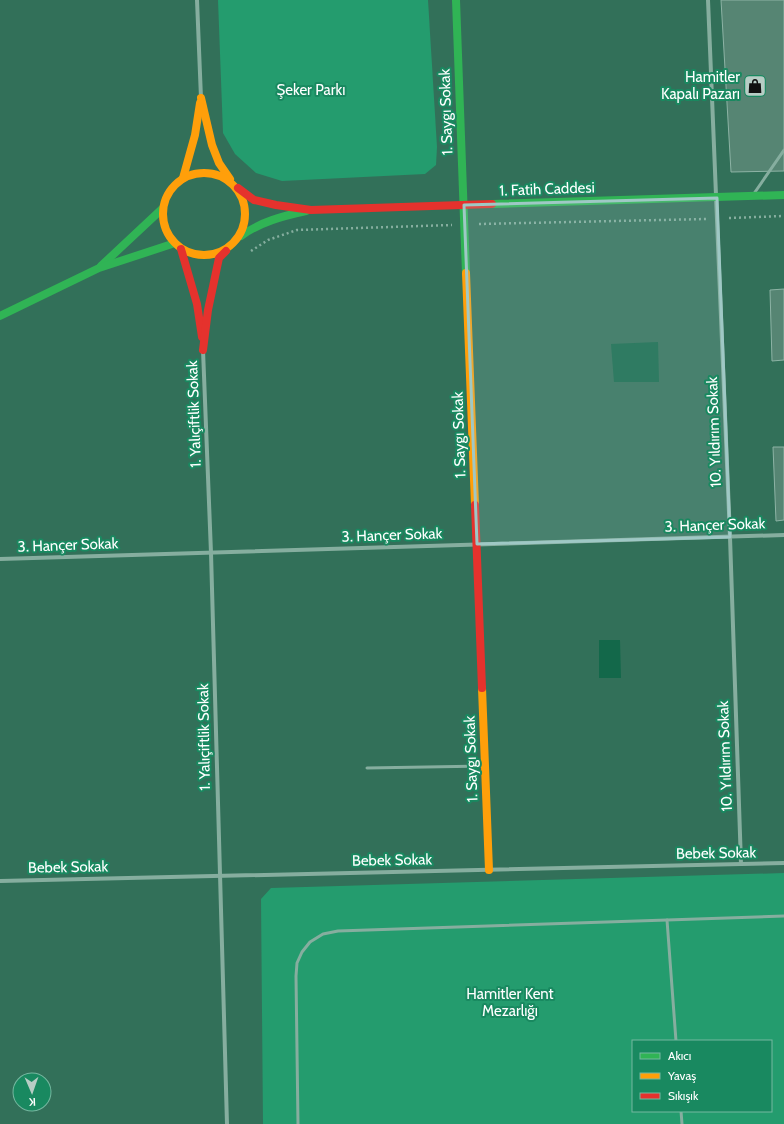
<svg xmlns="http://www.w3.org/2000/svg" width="784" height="1124" font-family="Cabin,sans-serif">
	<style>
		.green { fill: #249c6e; fill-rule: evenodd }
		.water { fill: #13684a }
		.building { fill: #568573; stroke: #8db3a5 }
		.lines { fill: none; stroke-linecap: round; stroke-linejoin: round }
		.path { stroke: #86ae9f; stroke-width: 2.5; stroke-dasharray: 2 3; stroke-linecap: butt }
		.lane { stroke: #86ae9f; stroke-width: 3 }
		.street { stroke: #86ae9f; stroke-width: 4 }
		.fast { stroke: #30b455; stroke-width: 8 }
		.slow { stroke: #ff9f0a; stroke-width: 8 }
		.jam { stroke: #e5322d; stroke-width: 8 }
		.marked { fill: #9fc8c5; fill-opacity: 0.2; stroke: #9fc8c5; stroke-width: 3; stroke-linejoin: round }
		.labels { text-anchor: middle; stroke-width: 4; stroke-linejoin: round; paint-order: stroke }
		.poi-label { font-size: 15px; fill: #fff; stroke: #198960; text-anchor: end }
		.park-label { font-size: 15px; fill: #fff; stroke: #198960 }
		.street-label { font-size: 15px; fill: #fff; stroke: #198960 }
	</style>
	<rect width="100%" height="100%" fill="#327059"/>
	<g class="green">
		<polygon points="218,0 428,0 437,147 436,165 425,174 282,181 256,173 235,154 223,133"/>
		<path d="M784,873V1124H263L261,899L271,888ZM633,1041H771V1111H633Z"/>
	</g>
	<g class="water">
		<polygon points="658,342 659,382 614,382 611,344"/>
		<polygon points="599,640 620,640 621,678 599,678"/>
	</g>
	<g class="building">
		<polygon points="721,0 784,0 784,171 731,172"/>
		<polygon points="784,289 784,360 772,361 770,290"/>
		<polygon points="773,447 784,447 784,520 776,521"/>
	</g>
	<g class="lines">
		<g class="path">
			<polyline points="729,218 784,216"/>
			<polyline points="479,224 706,219"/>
			<polyline points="251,251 268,240 297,230 452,225"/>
		</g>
		<g class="lane">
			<polyline points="753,195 784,150"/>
			<polyline points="367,768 485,766"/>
			<polyline points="676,1041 667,920 784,916"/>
			<polyline points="681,1111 682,1124"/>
			<polyline points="298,1124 296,976 297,963 302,952 310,942 323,934 338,931 667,920"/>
		</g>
		<g class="street">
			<polyline points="197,0 201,98"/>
			<polyline points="708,0 730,537 741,864"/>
			<polyline points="203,350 211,553 227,1124"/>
			<polyline points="0,559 784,535"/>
			<polyline points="0,881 784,863"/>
		</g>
		<g class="fast">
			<polyline points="456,0 466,273"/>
			<polyline points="492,204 784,195"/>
			<path d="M241,236C260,222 283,216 306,211"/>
			<polyline points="101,266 163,208"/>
			<polyline points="0,316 99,268 175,243"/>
		</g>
		<g class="slow">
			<polyline points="201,98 212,145 219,163 230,179"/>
			<circle cx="204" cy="214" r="41"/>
			<polyline points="183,178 195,135 200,103"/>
			<polyline points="466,273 475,505"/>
			<polyline points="482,688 489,870"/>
		</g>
		<g class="jam">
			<polyline points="238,188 254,200 276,205 311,210 492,204"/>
			<polyline points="181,249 197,304 202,337"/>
			<polyline points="203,350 208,310 219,258 226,251"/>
			<polyline points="475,505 482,688"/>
		</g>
	</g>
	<path class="marked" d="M717,198L730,537L477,544L464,205Z"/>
	<defs>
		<g id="shop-square" transform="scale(1.15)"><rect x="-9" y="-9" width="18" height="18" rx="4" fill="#b7cdc5" stroke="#198960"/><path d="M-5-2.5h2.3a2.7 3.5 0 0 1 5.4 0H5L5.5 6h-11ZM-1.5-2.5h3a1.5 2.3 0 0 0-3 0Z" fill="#111"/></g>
	</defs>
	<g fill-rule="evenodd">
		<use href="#shop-square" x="755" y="86"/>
	</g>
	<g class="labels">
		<g class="poi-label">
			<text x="740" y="82">Hamitler<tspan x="740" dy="17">Kapalı Pazarı</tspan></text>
		</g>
		<g class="park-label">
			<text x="311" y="95">Şeker Parkı</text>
			<text x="510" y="999">Hamitler Kent<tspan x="510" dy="17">Mezarlığı</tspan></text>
		</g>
		<g class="street-label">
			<text transform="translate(446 112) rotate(-92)" y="5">1. Saygı Sokak</text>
			<text transform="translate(547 189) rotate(-2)" y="5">1. Fatih Caddesi</text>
			<text transform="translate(194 414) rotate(-92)" y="5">1. Yalıçiftlik Sokak</text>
			<text transform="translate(714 432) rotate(-92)" y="5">10. Yıldırım Sokak</text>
			<text transform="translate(459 435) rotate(-92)" y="5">1. Saygı Sokak</text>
			<text transform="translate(715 525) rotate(-2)" y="5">3. Hançer Sokak</text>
			<text transform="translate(392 535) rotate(-2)" y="5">3. Hançer Sokak</text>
			<text transform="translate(68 545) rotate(-2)" y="5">3. Hançer Sokak</text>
			<text transform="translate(204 737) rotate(-91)" y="5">1. Yalıçiftlik Sokak</text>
			<text transform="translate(725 756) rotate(-92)" y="5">10. Yıldırım Sokak</text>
			<text transform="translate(471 759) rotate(-92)" y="5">1. Saygı Sokak</text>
			<text transform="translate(716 853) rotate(-1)" y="5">Bebek Sokak</text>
			<text transform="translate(392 860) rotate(-1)" y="5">Bebek Sokak</text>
			<text transform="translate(68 867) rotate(-1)" y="5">Bebek Sokak</text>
		</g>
	</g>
	<rect x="632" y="1040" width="140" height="72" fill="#198960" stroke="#75b8a0"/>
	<rect x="640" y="1053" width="20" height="6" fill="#30b455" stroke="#75b8a0"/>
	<text x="668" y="1060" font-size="12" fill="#ffffff">Akıcı</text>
	<rect x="640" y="1073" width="20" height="6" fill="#ff9f0a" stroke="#75b8a0"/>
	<text x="668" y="1080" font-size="12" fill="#ffffff">Yavaş</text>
	<rect x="640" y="1093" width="20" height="6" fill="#e5322d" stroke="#75b8a0"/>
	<text x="668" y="1100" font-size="12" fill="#ffffff">Sıkışık</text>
	<g transform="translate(32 1092) rotate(178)"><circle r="19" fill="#198960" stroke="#75b8a0"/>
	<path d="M0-3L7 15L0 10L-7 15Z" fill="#b7cdc5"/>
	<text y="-6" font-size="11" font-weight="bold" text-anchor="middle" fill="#ffffff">K</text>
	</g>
</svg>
